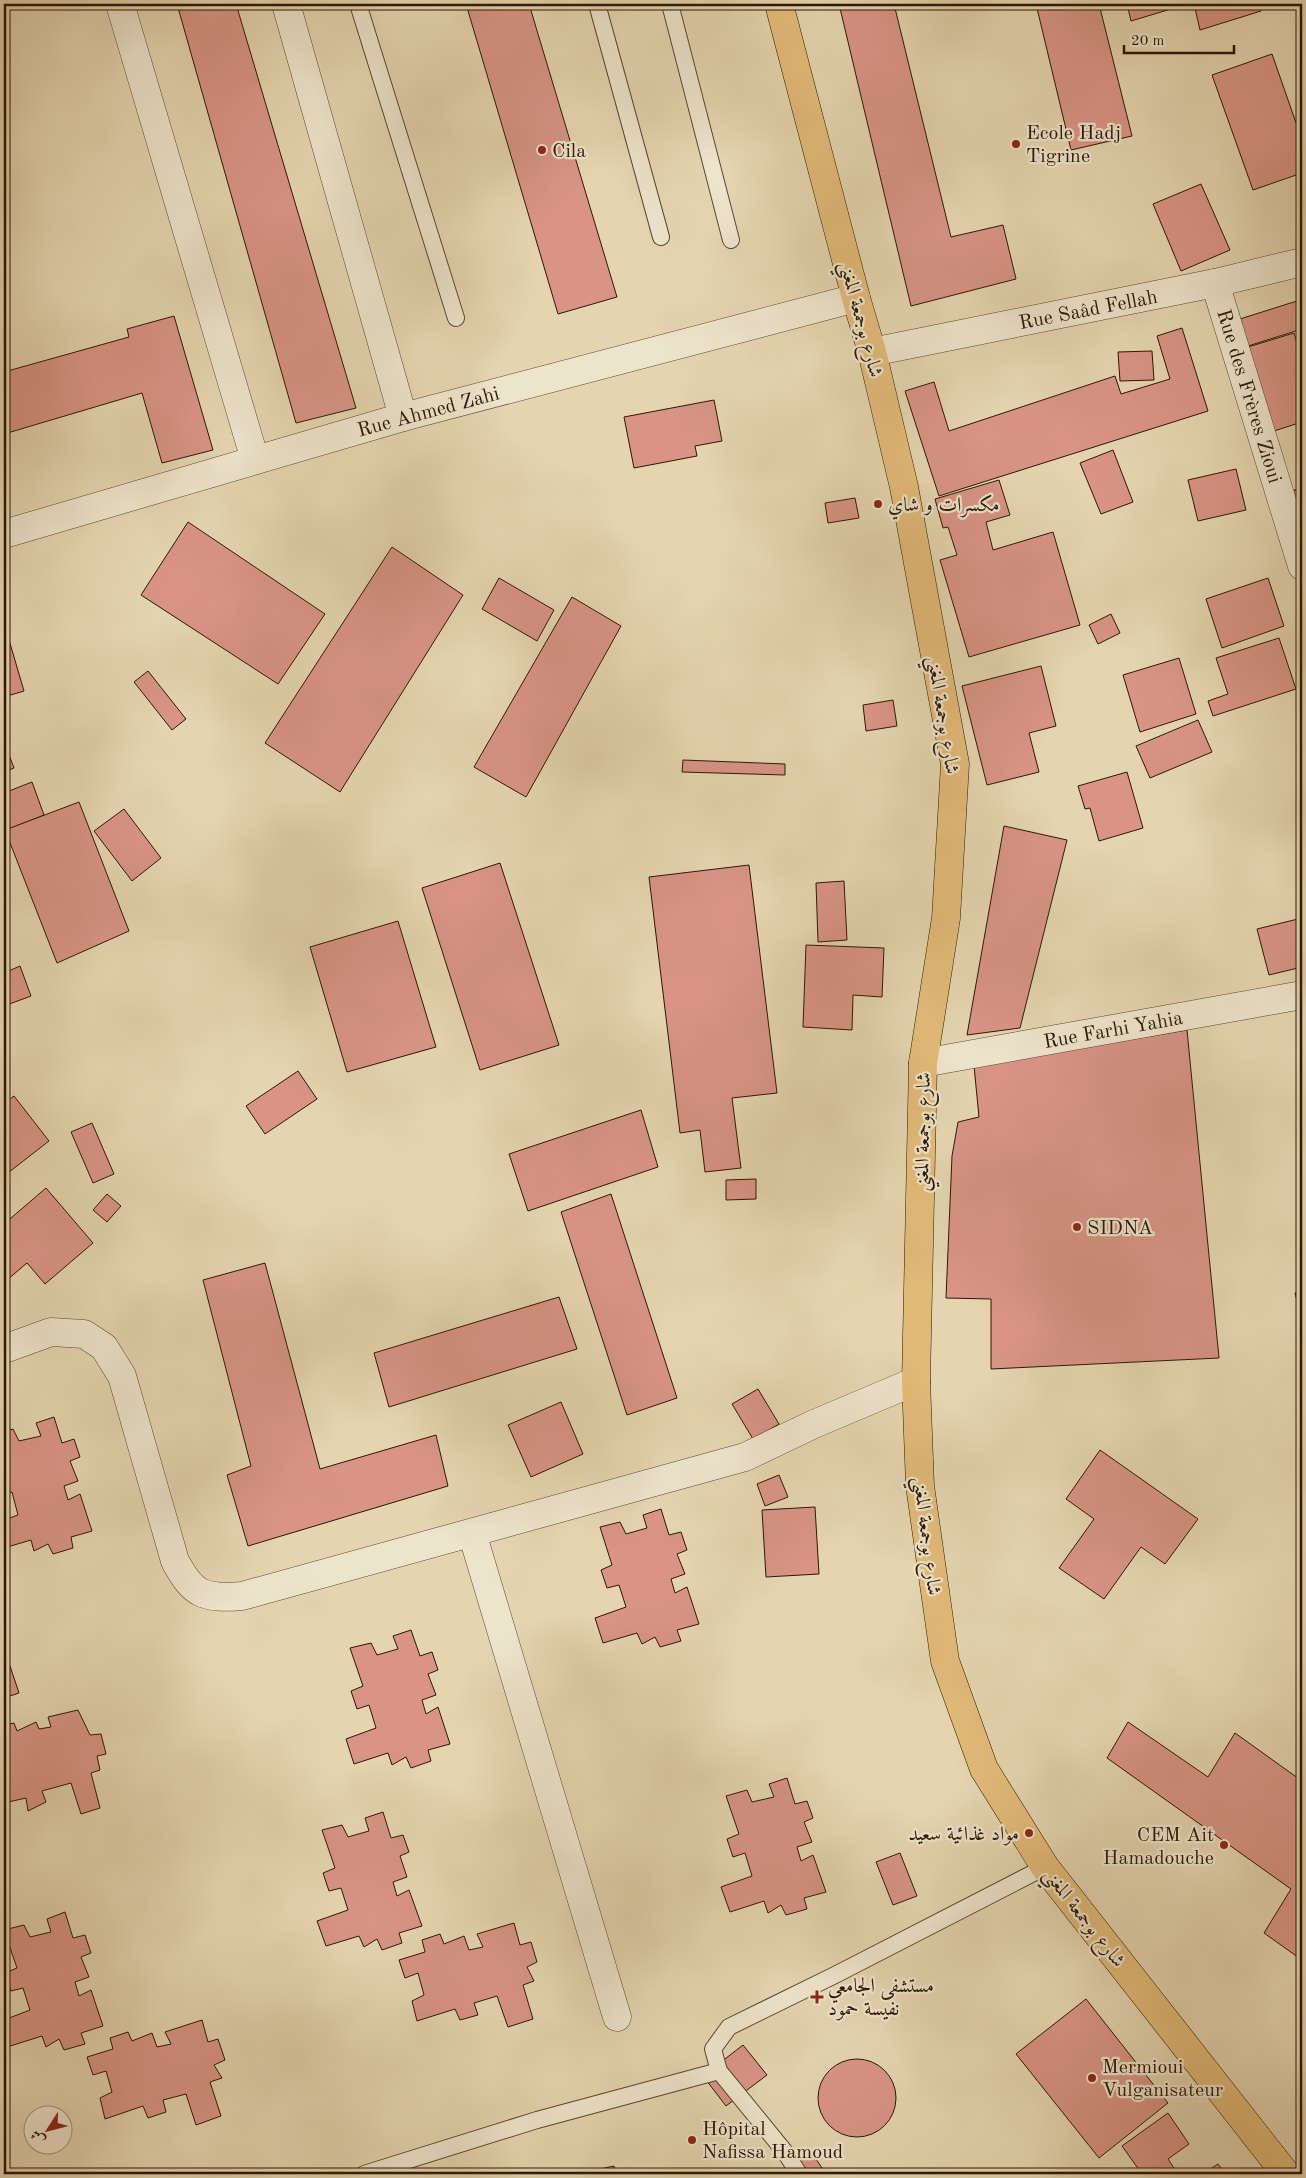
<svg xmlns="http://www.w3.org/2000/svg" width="1306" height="2178" font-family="'Old Standard TT',Amiri,serif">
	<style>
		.building { fill: #d99486; stroke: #2c1702 }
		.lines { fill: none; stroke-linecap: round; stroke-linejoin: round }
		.service-casing { stroke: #5a462e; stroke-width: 18 }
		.minor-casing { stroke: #5a462e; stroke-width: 29 }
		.tertiary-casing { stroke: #5a462e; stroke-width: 29 }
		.primary-casing { stroke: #2c1702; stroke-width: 29 }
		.service { stroke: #ede4cc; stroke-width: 16 }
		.minor { stroke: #ede4cc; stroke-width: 28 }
		.tertiary { stroke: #ede4cc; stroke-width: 28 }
		.primary { stroke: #e2ba78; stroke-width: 28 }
		.poi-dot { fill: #8f2418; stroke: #ede4cc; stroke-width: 2 }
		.labels { text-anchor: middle; stroke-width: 4.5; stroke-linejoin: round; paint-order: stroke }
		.poi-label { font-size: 20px; fill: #2c1702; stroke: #ede4cc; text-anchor: start }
		.street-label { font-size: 20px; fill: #2c1702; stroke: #ede4cc }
	</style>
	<rect width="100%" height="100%" fill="#e4d5b0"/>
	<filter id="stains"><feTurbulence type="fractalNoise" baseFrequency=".004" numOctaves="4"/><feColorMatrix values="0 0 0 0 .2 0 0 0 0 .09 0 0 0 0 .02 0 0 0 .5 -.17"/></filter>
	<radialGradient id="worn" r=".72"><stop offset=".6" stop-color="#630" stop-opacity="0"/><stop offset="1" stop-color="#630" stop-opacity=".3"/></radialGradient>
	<g class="building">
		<polygon points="177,4 236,4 356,408 296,423"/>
		<polygon points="466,4 529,4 617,297 558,314"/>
		<polygon points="839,4 894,4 951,237 1003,225 1016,279 911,306"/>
		<polygon points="1036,4 1099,4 1132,136 1071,150"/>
		<polygon points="1127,4 1170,4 1171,9 1131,21"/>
		<polygon points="1194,4 1259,4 1261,11 1200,30"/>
		<polygon points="1272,54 1302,140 1302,173 1253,190 1212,75"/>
		<polygon points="1201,184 1230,250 1181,271 1153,204"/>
		<polygon points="1300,300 1302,301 1302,329 1248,346 1240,319"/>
		<polygon points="174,316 213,450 162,463 142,393 4,434 4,372 129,337 127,329"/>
		<polygon points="1182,328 1208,411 939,496 905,391 934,382 949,431 1115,376 1121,394 1170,379 1157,336"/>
		<polygon points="1294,333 1302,361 1302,422 1274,431 1248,347"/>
		<polygon points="1152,351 1154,380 1120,381 1118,352"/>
		<polygon points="714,400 722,441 695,446 697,456 634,468 624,417"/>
		<polygon points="1113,450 1133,502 1101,514 1080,463"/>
		<polygon points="1236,469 1246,510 1198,521 1188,480"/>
		<polygon points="999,480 1010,515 986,522 993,550 1053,532 1080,625 969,657 940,560 957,555 948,527 943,528 935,499"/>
		<polygon points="1302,487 1302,524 1290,492"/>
		<polygon points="855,498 859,518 828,523 825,503"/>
		<polygon points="188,522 325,614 278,684 141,595"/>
		<polygon points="392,547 463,595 340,792 265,743"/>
		<polygon points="499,578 554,610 537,641 482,609"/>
		<polygon points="1268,578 1284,626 1222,648 1206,599"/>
		<polygon points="572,597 621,626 526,797 474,767"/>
		<polygon points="1111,614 1120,633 1098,644 1089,625"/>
		<polygon points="1279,638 1296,689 1213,716 1208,701 1228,694 1216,658"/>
		<polygon points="9,640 24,691 4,697 4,642"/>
		<polygon points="1179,658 1196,714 1140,732 1123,675"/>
		<polygon points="1041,666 1056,726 1029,733 1039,772 987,785 962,686"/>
		<polygon points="148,671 186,719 172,730 134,682"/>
		<polygon points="893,700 897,726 866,731 863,705"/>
		<polygon points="1198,720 1212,752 1150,778 1136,746"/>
		<polygon points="4,742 14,768 4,772"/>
		<polygon points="683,760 785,764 785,775 682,772"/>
		<polygon points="1127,772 1143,828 1099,841 1090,808 1085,809 1078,786"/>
		<polygon points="32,782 44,815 4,831 4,793"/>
		<polygon points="79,802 129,931 57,963 5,830"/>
		<polygon points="124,809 161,858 132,881 94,831"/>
		<polygon points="1004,826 1067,840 1020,1028 967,1035"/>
		<polygon points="500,863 559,1045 480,1070 422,888"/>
		<polygon points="749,865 777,1093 732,1098 741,1168 705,1172 700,1130 680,1133 649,877"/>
		<polygon points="844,881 847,940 818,942 816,883"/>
		<polygon points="1302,918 1302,967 1269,975 1257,929"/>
		<polygon points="398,921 436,1047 347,1072 310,947"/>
		<polygon points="806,945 884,948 882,997 853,995 852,1030 803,1027"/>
		<polygon points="20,966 31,996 4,1006 4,973"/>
		<polygon points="1187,1030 1219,1358 991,1369 991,1299 946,1298 952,1156 958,1122 979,1117 974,1066"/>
		<polygon points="298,1071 317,1099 265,1134 246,1106"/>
		<polygon points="14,1096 49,1141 4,1176 4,1103"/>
		<polygon points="641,1110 658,1167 528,1211 509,1154"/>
		<polygon points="92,1123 114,1174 93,1183 71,1132"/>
		<polygon points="756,1179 756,1199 726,1200 726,1180"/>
		<polygon points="46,1188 93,1243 45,1284 27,1263 7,1280 4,1275 4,1224"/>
		<polygon points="107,1194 121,1206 107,1222 93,1210"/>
		<polygon points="611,1194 677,1398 627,1415 561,1212"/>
		<polygon points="265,1263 320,1469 436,1435 448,1486 248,1546 227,1475 251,1466 203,1280"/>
		<polygon points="1302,1291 1302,1312 1300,1313 1295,1293"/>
		<polygon points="559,1297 577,1349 389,1407 374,1353"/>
		<polygon points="758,1389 779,1424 753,1439 732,1404"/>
		<polygon points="561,1402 583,1454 531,1477 508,1425"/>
		<polygon points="54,1417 62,1443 74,1439 80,1457 70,1461 78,1481 64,1486 68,1500 80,1494 92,1531 71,1537 73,1548 53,1554 48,1544 34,1551 31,1540 4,1548 4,1520 18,1515 12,1492 4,1495 4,1473 5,1472 4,1432 13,1429 19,1441 41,1436 36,1423"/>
		<polygon points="1100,1450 1198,1519 1165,1564 1141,1547 1104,1599 1059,1568 1094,1519 1066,1499"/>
		<polygon points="779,1475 788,1497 765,1506 757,1484"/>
		<polygon points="815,1507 819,1574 766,1577 762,1510"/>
		<polygon points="661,1509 669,1535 681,1532 687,1550 677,1554 685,1574 671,1579 675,1593 687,1587 699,1624 677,1630 681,1641 660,1647 655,1637 642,1644 637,1633 603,1643 595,1618 626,1607 619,1585 607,1588 601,1570 612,1565 600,1527 620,1522 626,1534 647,1528 643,1515"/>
		<polygon points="411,1630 420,1656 432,1652 438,1670 428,1674 436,1695 422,1700 426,1714 438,1707 450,1744 428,1750 431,1761 411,1768 406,1757 392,1765 388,1753 354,1764 346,1739 376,1728 369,1705 357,1709 351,1691 363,1686 350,1648 371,1643 377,1655 398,1649 393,1636"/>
		<polygon points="7,1657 19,1693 4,1698 4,1658"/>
		<polygon points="78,1710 90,1735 101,1734 106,1754 97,1756 100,1770 91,1773 100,1808 81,1814 71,1783 42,1791 46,1802 28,1811 26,1798 4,1803 4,1725 14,1723 17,1731 36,1722 39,1729 51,1727 48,1717"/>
		<polygon points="1128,1722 1208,1777 1235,1733 1302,1781 1302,1960 1264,1933 1291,1889 1107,1758"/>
		<polygon points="787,1778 795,1804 807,1801 813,1818 804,1822 812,1842 797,1847 801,1861 813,1855 826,1892 804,1898 807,1909 786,1915 781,1905 768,1913 764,1901 730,1912 721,1887 752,1876 745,1853 733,1857 727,1839 739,1834 726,1796 747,1790 752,1802 774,1797 769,1784"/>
		<polygon points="383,1812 391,1838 403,1835 409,1852 400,1856 407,1877 393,1882 397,1896 409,1890 422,1926 399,1933 402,1943 382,1950 377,1939 364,1947 359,1936 326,1946 317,1921 348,1910 341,1888 329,1891 323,1873 335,1868 322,1830 342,1825 348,1837 369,1831 365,1818"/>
		<polygon points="900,1853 917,1896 893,1905 876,1862"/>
		<polygon points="65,1912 73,1938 85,1935 91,1953 81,1957 89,1977 75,1982 79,1996 91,1990 103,2026 81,2033 85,2044 64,2050 59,2039 46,2047 42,2036 7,2047 4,2036 4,2020 30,2010 23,1988 11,1991 5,1973 17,1968 4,1930 24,1925 30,1937 51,1932 47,1919"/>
		<polygon points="514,1923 520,1945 531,1942 537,1962 527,1967 534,1981 523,1985 533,2019 508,2027 497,1996 474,2003 478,2015 460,2020 455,2009 417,2021 412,2001 424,1995 418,1973 405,1978 399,1960 425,1952 422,1940 440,1934 444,1944 464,1936 469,1950 483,1947 477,1934"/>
		<polygon points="1086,1999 1168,2103 1099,2158 1016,2054"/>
		<polygon points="202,2020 208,2042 218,2039 225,2060 214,2065 222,2078 210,2082 221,2116 196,2125 186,2094 163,2100 166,2112 148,2118 143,2106 105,2119 100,2098 112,2092 106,2071 93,2075 87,2057 113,2049 110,2038 128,2032 132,2041 152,2033 157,2047 171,2044 165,2032"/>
		<polygon points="743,2045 767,2075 726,2106 703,2076"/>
		<circle cx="857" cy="2098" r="39"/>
		<polygon points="1168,2113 1189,2144 1168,2159 1178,2174 1142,2174 1122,2146"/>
		<polygon points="810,2150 826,2174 800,2174 792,2162"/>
		<polygon points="1218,2164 1225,2174 1203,2174"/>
		<polygon points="614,2166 616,2174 577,2174"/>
	</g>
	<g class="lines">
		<g class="service-casing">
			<g id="service">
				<polyline points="358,4 456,318"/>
				<polyline points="597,4 661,237"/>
				<polyline points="670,4 731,240"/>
				<polyline points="364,2174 537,2120 719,2071"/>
				<polyline points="799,2174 785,2152 719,2071 713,2049 729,2027 835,1975 1045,1867"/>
			</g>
		</g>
		<g class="minor-casing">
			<g id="minor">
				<polyline points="120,4 255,460"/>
				<polyline points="286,4 403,417"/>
				<polyline points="1215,283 1302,566"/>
				<polyline points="872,352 1215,283 1302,262"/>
				<polyline points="923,1063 1302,995"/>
				<path d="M4,1349L51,1332L84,1334L104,1347L122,1376L175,1561C193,1595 204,1599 242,1596L745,1457L814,1424L916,1381"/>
				<polyline points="472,1533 617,2017"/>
			</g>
		</g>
		<g class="tertiary-casing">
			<polyline id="tertiary" points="4,534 403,417 856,298"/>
		</g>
		<g class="primary-casing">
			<polyline id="primary" points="779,4 856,298 872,352 904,487 955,764 946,918 923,1063 916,1381 920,1486 945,1661 984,1769 1045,1867 1286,2174"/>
		</g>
		<use href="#service" class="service"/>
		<use href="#minor" class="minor"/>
		<use href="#tertiary" class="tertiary"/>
		<use href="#primary" class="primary"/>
	</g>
	<g class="poi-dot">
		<circle cx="1016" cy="144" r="5"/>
		<circle cx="542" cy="150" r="5"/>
		<circle cx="878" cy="504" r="5"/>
		<circle cx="1077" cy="1227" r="5"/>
		<circle cx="1029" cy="1833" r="5"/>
		<circle cx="1224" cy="1845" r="5"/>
		<path d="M814.5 1989.5h5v5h5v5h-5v5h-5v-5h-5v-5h5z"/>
		<circle cx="1092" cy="2078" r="5"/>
		<circle cx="692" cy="2140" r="5"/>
	</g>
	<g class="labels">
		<g class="poi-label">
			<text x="1026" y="139">Ecole Hadj<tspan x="1026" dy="23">Tigrine</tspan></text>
			<text x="552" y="157">Cila</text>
			<text x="888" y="511">مكسرات و شاي</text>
			<text x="1087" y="1234">SIDNA</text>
			<text x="1019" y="1840" text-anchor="end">مواد غذائية سعيد</text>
			<text x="1214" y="1841" text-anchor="end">CEM Ait<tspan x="1214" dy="23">Hamadouche</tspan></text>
			<text x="828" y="1992">مستشفى الجامعي<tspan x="828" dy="23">نفيسة حمود</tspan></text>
			<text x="1102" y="2073">Mermioui<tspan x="1102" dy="23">Vulganisateur</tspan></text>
			<text x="702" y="2135">Hôpital<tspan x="702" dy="23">Nafissa Hamoud</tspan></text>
		</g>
		<g class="street-label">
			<text transform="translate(1088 309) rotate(-11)" y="7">Rue Saâd Fellah</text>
			<text transform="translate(862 319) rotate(75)" y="7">شارع بوجمعة المغني</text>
			<text transform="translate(1250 396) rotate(73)" y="7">Rue des Frères Zioui</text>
			<text transform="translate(428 411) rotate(-15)" y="7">Rue Ahmed Zahi</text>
			<text transform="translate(944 715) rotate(81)" y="7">شارع بوجمعة المغني</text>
			<text transform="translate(1113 1029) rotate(-10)" y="7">Rue Farhi Yahia</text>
			<text transform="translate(922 1132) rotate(-89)" y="7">شارع بوجمعة المغني</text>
			<text transform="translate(928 1536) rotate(83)" y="7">شارع بوجمعة المغني</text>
			<text transform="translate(1085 1917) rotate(52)" y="7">شارع بوجمعة المغني</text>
		</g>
	</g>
	<rect width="1306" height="2178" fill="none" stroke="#e4d5b0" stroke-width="20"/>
	<rect x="5" y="5" width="1296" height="2168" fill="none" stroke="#2c1702" stroke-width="2.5"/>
	<rect x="10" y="10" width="1286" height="2158" fill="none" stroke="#2c1702"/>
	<g transform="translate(48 2130) rotate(234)"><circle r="24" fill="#ede4cc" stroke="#a0927b"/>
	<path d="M0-4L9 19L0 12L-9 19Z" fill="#8f2418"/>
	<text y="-8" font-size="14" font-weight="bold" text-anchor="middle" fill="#2c1702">ش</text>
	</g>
	<path d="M1124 45v8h110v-8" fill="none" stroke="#2c1702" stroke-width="2.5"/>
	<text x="1131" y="45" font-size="15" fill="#2c1702" stroke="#ede4cc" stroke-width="4" paint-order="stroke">20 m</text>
	<rect width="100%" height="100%" filter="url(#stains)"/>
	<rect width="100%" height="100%" fill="url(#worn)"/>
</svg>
